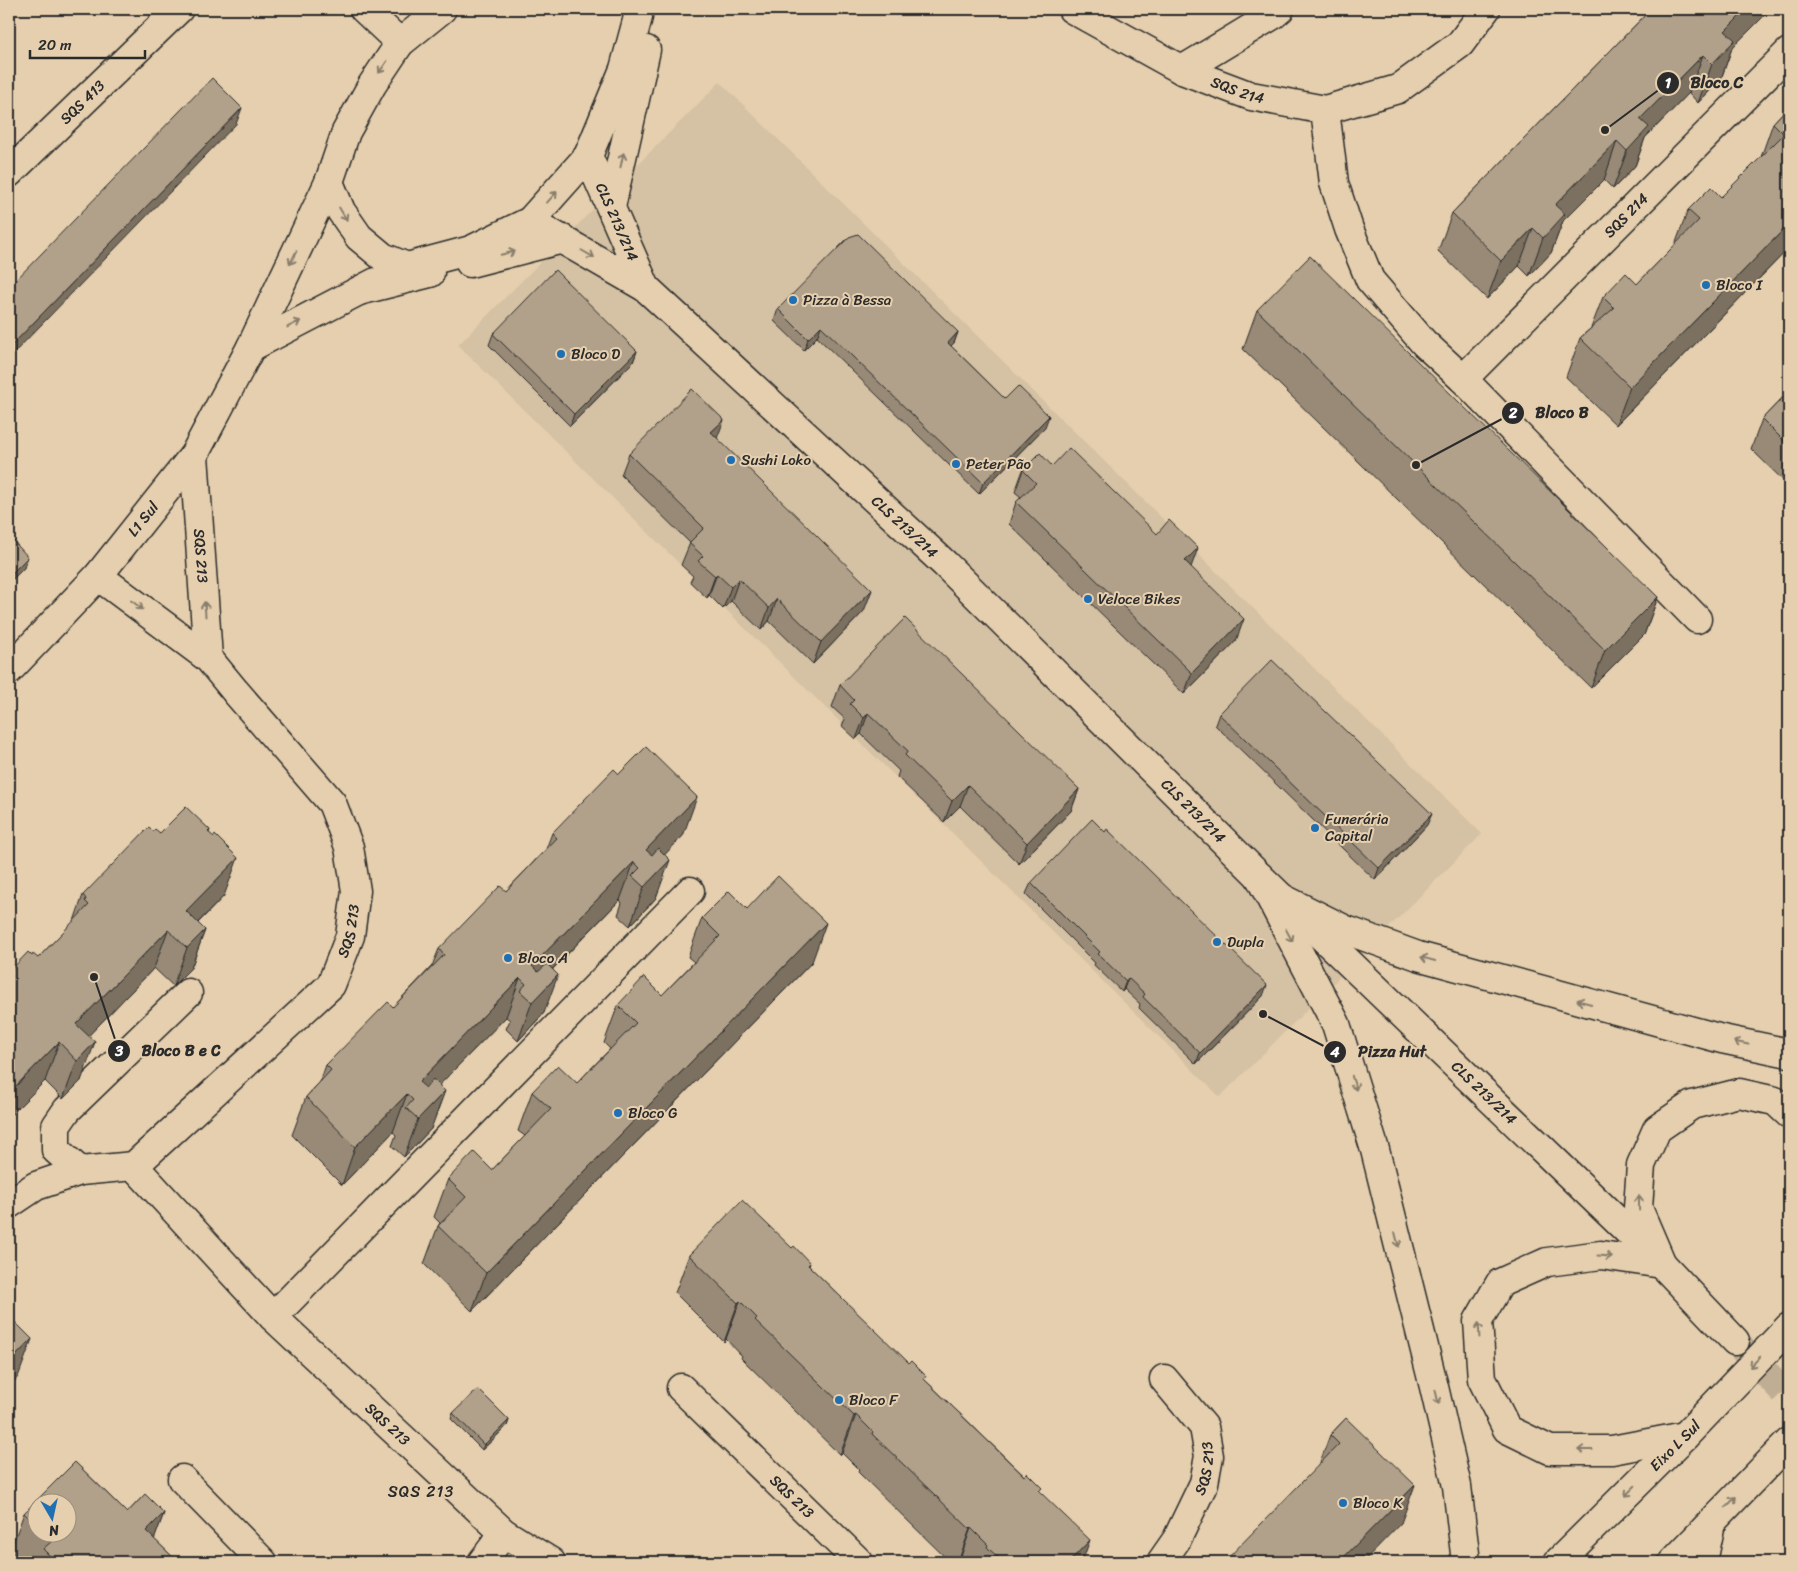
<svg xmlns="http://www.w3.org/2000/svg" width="1798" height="1571" font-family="Sriracha,sans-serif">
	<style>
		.built { fill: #d5c1a3 }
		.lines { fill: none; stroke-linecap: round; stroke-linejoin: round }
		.secondary-tunnel { stroke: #c0ae94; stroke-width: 28; stroke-dasharray: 28 14; stroke-linecap: butt }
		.street-casing { stroke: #2b2b2b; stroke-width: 31 }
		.secondary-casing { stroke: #2b2b2b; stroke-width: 31 }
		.primary-casing { stroke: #2b2b2b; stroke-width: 31 }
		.street { stroke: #e5cfae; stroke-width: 28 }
		.secondary { stroke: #e5cfae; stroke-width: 28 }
		.primary { stroke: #e5cfae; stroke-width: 28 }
		.wall { fill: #988a77; stroke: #2b2b2b; fill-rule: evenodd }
		.shaded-wall { fill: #7c7161; stroke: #2b2b2b }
		.building { fill: #b1a18a; stroke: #2b2b2b }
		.oneway { stroke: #887d6c }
		.poi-dot { fill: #1f6fb2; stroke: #e5cfae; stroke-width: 2 }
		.labels { text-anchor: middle; stroke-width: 4; stroke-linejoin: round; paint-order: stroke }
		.street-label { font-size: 15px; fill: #2b2b2b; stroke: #e5cfae }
		.poi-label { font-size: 15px; fill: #2b2b2b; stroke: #e5cfae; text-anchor: start }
		.neighbourhood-label { font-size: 16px; letter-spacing: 1px; fill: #2b2b2b; stroke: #e5cfae }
		.leader { fill: none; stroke: #2b2b2b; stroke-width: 2 }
		.callout-dot { fill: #2b2b2b; stroke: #e5cfae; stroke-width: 2 }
		.mark-label { font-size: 15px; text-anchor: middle; font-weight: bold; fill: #fff }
		.callout-label { font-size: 16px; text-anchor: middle; font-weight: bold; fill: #2b2b2b; stroke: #e5cfae; stroke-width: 4; stroke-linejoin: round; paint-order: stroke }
	</style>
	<rect width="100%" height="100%" fill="#e5cfae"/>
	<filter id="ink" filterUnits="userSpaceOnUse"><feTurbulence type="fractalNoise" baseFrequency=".02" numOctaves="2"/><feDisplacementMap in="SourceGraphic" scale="10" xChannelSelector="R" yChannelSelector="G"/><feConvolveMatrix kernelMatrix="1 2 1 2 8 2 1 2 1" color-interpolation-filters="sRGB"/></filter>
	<g filter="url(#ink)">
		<polygon class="built" points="720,82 1482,834 1220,1097 458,345"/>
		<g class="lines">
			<polyline class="secondary-tunnel" points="1735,1341 1789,1397"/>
			<g class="street-casing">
				<g id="street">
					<polyline points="364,9 400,43"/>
					<path id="s1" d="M1072,9L1182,70L1251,96L1325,110L1398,89L1460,44L1486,9"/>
					<polyline points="1182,70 1273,15 1280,9"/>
					<polyline points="1325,110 1334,183 1349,229 1370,280 1424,343 1463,379 1697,619"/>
					<path id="s2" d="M9,173L179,9"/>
					<path id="s3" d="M1463,379L1789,52"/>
					<path id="s4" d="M194,455L208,658"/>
					<path id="s5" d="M134,1166L273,1317L504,1533L551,1562"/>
					<polyline points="80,1171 56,1150 56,1126 67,1110 188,993"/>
					<path id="s6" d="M9,1204L36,1186L80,1171L134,1166L331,985L350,936L356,891L349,847L332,803L235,691L208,658L98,576"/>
					<polyline points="273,1317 690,891"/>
					<path id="s7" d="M681,1388L859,1562"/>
					<polyline points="182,1479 263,1562"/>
					<polyline points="482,1562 504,1533"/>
					<path id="s8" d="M1161,1562L1177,1539L1204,1483L1209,1456L1204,1427L1164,1379"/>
				</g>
			</g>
			<g class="secondary-casing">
				<g id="secondary">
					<polyline points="442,9 400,43 372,85 346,132 329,182 341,211 359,237 383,257 407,267 471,250 530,221 588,156 624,69 638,17 636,9"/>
					<path id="s9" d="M588,156L646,288"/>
					<polyline points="611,207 646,50"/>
					<path id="s10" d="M530,221L646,288L945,564L1259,876L1662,1264L1735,1341"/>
					<polyline points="470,263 563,239"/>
					<polyline points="359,291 430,273"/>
					<polyline points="251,347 376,282"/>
					<path id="s11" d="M9,670L98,576L194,455L251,347L329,182"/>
				</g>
			</g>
			<g class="primary-casing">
				<g id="primary">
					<polyline points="1259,876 1336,1024 1375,1150 1434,1387 1457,1486 1466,1562"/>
					<polyline points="1280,897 1346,930 1418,956 1722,1039 1789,1053"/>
					<polyline points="1662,1264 1601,1255 1547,1262 1500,1283 1478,1321 1482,1379 1507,1429 1550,1450 1612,1450 1685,1436"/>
					<polyline points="1662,1264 1638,1208 1641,1165 1657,1129 1692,1105 1739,1093 1775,1101 1789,1114"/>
					<path id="s12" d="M1558,1562L1685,1436L1789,1327"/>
					<polyline points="1673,1562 1789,1442"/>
					<polyline points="1703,1562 1711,1523"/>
				</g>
			</g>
			<use href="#street" class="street"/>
			<use href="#secondary" class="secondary"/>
			<use href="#primary" class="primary"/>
		</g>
		<g class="wall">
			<polygon points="1651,9 1771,9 1732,48 1721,79 1698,103 1689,93 1645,138 1635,166 1613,189 1604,180 1563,221 1551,253 1529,276 1519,266 1487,299 1438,251 1452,213"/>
			<polygon points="1776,9 1788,9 1782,15"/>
			<polygon points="1789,106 1789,248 1616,425 1566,377 1580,338 1591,328 1603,297 1637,284 1675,245 1688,210 1721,197 1761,157 1773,123"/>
			<polygon points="778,309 958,332 954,343 951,346 1005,399 1045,427 979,494 817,337 804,350 774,321"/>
			<polygon points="1257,310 1658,597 1644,635 1591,688 1243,349"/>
			<polygon points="493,334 637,351 633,362 570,426 489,345"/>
			<polygon points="1789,391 1789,486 1751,449 1762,419"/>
			<polygon points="717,438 864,611 813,664 769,621 761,630 731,601 723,609 709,595 707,598 690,582 693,576 681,565 690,543 621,475 629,454"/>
			<polygon points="1052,466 1191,567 1236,641 1184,694 1009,524 1016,502 1021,497 1015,492 1023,470"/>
			<polygon points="840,685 1079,789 1071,811 1019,864 960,806 944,822 897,777 899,771 861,734 856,739 842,726 845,719 832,707"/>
			<polygon points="1219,714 1427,825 1375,880 1215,725"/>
			<polygon points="210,830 209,833 224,896 198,923 205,930 191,968 173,986 154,968 88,1036 81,1081 63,1099 45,1081 9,1117 9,972 32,956 38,958 74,921 83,895 153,831 160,833"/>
			<polygon points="552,833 683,836 664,855 656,898 630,926 618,915 622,903 620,900 553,969 544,1013 518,1041 506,1029 510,1020 506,1017 439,1085 431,1129 404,1157 392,1146 396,1135 393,1132 342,1185 292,1135 306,1097 320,1082 326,1065 393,1007 432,966 439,949 506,891 546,849"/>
			<polygon points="1031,883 1263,996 1196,1064 1139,1008 1140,1004 1124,989 1122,992 1094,965 1095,963 1026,894"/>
			<polygon points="747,909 812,962 472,1311 424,1264 438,1226 440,1223 434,1217 448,1179 492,1170 525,1136 518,1131 532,1092 577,1083 610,1049 604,1043 618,1005 662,995 694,962 688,957 702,918"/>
			<polygon points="792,1248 810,1263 809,1266 925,1380 1041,1492 1082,1562 950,1562 858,1472 859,1470 842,1453 840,1455 741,1358 742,1356 726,1339 724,1342 675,1293 689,1255"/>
			<polygon points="453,1413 509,1420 507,1426 482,1450 451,1419"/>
			<polygon points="1346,1418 1401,1523 1319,1465 1330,1435"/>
			<path d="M75,1462L127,1513L145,1494L164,1513L154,1539L178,1562H20L10,1552L24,1513ZM38,1504H68V1534H38Z"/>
		</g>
		<g class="shaded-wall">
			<polygon points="1747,9 1771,9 1732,48 1721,79 1698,103 1712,64 1725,31"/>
			<polygon points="1785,9 1788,9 1782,15"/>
			<polygon points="1703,55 1689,93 1645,138 1635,166 1613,189 1627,151 1640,119"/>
			<polygon points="242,108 236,124 9,358 9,348"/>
			<polygon points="1617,141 1604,180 1563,221 1551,253 1529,276 1555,205"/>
			<polygon points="1789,224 1789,248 1616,425 1630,387"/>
			<polygon points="1533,228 1519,266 1487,299 1501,261"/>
			<polygon points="821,326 817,337 804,350 808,339"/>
			<polygon points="958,332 954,343 943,354 948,343"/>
			<polygon points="637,351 633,362 570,426 574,414"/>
			<polygon points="1049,416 1045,427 979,494 983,483"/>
			<polygon points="724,420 716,441 711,432"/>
			<polygon points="1198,548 1190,570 1185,561"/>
			<polygon points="28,557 24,568 9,583 9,576"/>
			<polygon points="717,574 709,595 707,598 715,576"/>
			<polygon points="739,579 731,601 723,609 731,587"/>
			<polygon points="872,590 864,611 813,664 821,642"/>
			<polygon points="1658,597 1644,635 1591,688 1605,650"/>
			<polygon points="777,599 769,621 761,630 769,608"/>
			<polygon points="1244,619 1236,641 1184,694 1192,673"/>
			<polygon points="868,713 861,734 856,739 864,718"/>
			<polygon points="968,785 960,806 944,822 952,801"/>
			<polygon points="1079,789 1071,811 1019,864 1027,843"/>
			<polygon points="697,797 683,836 638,882 646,850"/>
			<polygon points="1432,814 1427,825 1375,880 1379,868"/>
			<polygon points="238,858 224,896 180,941 186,911"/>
			<polygon points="670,860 656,898 630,926 644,887"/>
			<polygon points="634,862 620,900 526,996 532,966"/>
			<polygon points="826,923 812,962 472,1311 486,1273"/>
			<polygon points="168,930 154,968 71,1054 76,1024"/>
			<polygon points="205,930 191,968 173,986 187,948"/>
			<polygon points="558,975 544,1013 518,1041 532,1002"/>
			<polygon points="520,978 506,1017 412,1113 419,1082"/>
			<polygon points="1128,978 1124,989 1122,992 1126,981"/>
			<polygon points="1267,985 1263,996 1196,1064 1200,1053"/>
			<polygon points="59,1042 45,1081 9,1117 9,1093"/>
			<polygon points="95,1042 81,1081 63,1099 77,1061"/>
			<polygon points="445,1091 431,1129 404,1157 418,1119"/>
			<polygon points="407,1094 393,1132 342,1185 355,1147"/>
			<polygon points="740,1301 726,1339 724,1342 738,1303"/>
			<polygon points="32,1339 18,1377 9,1387 9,1363"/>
			<polygon points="856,1415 842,1453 840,1455 854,1416"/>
			<polygon points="509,1420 507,1426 482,1450 484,1445"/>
			<polygon points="1415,1485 1401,1523 1363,1562 1339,1562"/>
			<polygon points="164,1513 150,1551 146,1531"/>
			<polygon points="971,1528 959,1562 958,1562 970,1529"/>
			<polygon points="1090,1540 1082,1562 1069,1562"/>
		</g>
		<g class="building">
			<polygon points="1651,9 1747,9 1725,31 1735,40 1712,64 1703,55 1640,119 1649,127 1627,151 1617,141 1555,205 1565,214 1543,238 1533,228 1501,261 1452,213"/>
			<polygon points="212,78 242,108 9,348 9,287"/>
			<polygon points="1789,106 1789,224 1630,387 1580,338 1614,308 1603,297 1626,273 1637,284 1699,220 1688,210 1711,187 1721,197 1784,134 1773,123"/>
			<polygon points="858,234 958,332 948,343 1005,399 1018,386 1049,416 983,483 821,326 808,339 778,309 849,237"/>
			<polygon points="1310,256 1658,597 1605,650 1257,310"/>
			<polygon points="555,270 637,351 574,414 493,334"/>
			<polygon points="692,389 724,420 711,432 872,590 821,642 777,599 769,608 739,579 731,587 717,574 715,576 698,561 703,556 689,543 704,528 629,454"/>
			<polygon points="1789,391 1789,446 1762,419"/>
			<polygon points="1069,448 1157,534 1169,520 1198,548 1185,561 1244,619 1192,673 1016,502 1036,483 1023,470 1040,453 1052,466"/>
			<polygon points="9,536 28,557 9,576"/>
			<polygon points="905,618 1079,789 1027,843 968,785 952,801 905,755 908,751 868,713 864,718 850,704 854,700 840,685"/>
			<polygon points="1272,660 1432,814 1379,868 1219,714"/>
			<polygon points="646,747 697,797 646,850 652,855 658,848 670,860 644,887 632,876 640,868 634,862 532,966 538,972 547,964 558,975 532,1002 520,991 526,984 520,978 419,1082 426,1088 433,1079 445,1091 418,1119 406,1108 413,1100 407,1094 355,1147 306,1097 331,1070 326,1065 388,1002 393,1007 444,955 439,949 500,886 506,891 557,838 552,833 614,769 619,774"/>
			<polygon points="186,807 210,830 208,832 214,837 215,835 238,858 186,911 205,930 187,948 168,930 76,1024 95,1042 77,1061 59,1042 9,1093 9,972 28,952 32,956 33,954 38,958 89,905 85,901 86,899 83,895 149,827 153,831 155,829 160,833"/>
			<polygon points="1092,819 1105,832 1107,829 1267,985 1200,1053 1143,997 1145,994 1128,978 1126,981 1098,954 1100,952 1031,883"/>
			<polygon points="778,876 826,923 486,1273 438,1226 466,1197 448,1179 474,1152 492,1170 551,1109 532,1092 558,1065 577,1083 636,1023 618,1005 644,977 662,995 720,936 702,918 729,891 747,909"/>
			<polygon points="742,1200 792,1248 794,1246 810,1263 808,1265 909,1363 911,1361 926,1376 924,1379 1024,1476 1027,1473 1042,1488 1039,1491 1090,1540 1069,1562 1003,1562 987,1547 988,1545 971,1528 970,1529 872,1434 873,1432 856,1415 854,1416 755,1320 757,1318 740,1301 738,1303 689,1255"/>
			<polygon points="9,1316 32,1339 9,1363"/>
			<polygon points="9,1372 13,1375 9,1380"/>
			<polygon points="478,1389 509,1420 484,1445 453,1413"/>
			<polygon points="1346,1418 1415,1485 1339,1562 1224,1562 1339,1444 1330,1435"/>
			<polygon points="75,1462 127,1513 145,1494 164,1513 146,1531 178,1562 56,1562 43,1549 52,1541 44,1534 68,1534 68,1504 38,1504 38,1527 24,1513"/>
		</g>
		<defs><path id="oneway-shaft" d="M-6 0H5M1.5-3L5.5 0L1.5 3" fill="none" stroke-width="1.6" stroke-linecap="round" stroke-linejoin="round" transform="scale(1.25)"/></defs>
		<g class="oneway">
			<use href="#oneway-shaft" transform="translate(383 67) rotate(125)"/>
			<use href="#oneway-shaft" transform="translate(622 160) rotate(-78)"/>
			<use href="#oneway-shaft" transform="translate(552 197) rotate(-48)"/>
			<use href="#oneway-shaft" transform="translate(343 214) rotate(59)"/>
			<use href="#oneway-shaft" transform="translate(508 253) rotate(-14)"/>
			<use href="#oneway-shaft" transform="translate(588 254) rotate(30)"/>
			<use href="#oneway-shaft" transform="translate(293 258) rotate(116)"/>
			<use href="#oneway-shaft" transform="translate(294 324) rotate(-27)"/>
			<use href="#oneway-shaft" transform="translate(137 605) rotate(37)"/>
			<use href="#oneway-shaft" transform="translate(205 609) rotate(-94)"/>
			<use href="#oneway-shaft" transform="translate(1289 935) rotate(62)"/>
			<use href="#oneway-shaft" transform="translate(1428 959) rotate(-165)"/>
			<use href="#oneway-shaft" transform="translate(1584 1002) rotate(-165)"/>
			<use href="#oneway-shaft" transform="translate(1741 1043) rotate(-168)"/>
			<use href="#oneway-shaft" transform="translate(1354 1083) rotate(73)"/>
			<use href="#oneway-shaft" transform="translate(1639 1203) rotate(-91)"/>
			<use href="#oneway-shaft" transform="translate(1397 1240) rotate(76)"/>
			<use href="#oneway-shaft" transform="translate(1605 1256) rotate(4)"/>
			<use href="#oneway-shaft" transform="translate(1479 1330) rotate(-93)"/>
			<use href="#oneway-shaft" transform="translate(1755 1362) rotate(134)"/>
			<use href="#oneway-shaft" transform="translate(1437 1397) rotate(77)"/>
			<use href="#oneway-shaft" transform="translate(1585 1450) rotate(180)"/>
			<use href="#oneway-shaft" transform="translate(1630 1491) rotate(135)"/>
			<use href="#oneway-shaft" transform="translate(1731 1502) rotate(-46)"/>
		</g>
	</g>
	<g class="poi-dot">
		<circle cx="1706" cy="285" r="5"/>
		<circle cx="793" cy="300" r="5"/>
		<circle cx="561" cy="354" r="5"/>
		<circle cx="731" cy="460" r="5"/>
		<circle cx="956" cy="464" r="5"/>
		<circle cx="1088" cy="599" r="5"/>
		<circle cx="1315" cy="828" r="5"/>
		<circle cx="1217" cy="942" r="5"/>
		<circle cx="508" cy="958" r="5"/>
		<circle cx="618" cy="1113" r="5"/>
		<circle cx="839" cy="1400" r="5"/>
		<circle cx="1343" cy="1503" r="5"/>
	</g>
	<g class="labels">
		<g class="street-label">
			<text dy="5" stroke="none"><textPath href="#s1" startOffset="185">SQS 214</textPath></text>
			<text dy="5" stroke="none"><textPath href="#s2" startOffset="102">SQS 413</textPath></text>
			<text dy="5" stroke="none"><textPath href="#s3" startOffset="231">SQS 214</textPath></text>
			<text dy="5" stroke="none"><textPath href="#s9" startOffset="72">CLS 213/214</textPath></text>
			<text dy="5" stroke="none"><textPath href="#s11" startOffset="202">L1 Sul</textPath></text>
			<text dy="5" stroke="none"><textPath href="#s10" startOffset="486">CLS 213/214</textPath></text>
			<text dy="5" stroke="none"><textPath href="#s4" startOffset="101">SQS 213</textPath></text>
			<text dy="5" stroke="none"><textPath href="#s10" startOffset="891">CLS 213/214</textPath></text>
			<text dy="5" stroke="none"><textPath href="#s6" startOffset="458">SQS 213</textPath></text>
			<text dy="5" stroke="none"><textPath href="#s10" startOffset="1296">CLS 213/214</textPath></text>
			<text dy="5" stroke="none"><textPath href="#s5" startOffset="362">SQS 213</textPath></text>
			<text dy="5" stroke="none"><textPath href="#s12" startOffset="165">Eixo L Sul</textPath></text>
			<text dy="5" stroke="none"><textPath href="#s8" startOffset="105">SQS 213</textPath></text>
			<text dy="5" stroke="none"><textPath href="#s7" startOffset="155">SQS 213</textPath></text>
		</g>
		<g class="poi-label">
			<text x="1716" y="290">Bloco I</text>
			<text x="803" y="305">Pizza à Bessa</text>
			<text x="571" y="359">Bloco D</text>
			<text x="741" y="465">Sushi Loko</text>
			<text x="966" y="469">Peter Pão</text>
			<text x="1098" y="604">Veloce Bikes</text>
			<text x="1325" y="824">Funerária<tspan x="1325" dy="17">Capital</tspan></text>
			<text x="1227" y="947">Dupla</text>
			<text x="518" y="963">Bloco A</text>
			<text x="628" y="1118">Bloco G</text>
			<text x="849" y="1405">Bloco F</text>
			<text x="1353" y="1508">Bloco K</text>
		</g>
		<g class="neighbourhood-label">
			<text x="421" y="1497">SQS 213</text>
		</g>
	</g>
	<path class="leader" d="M1605 130L1668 83M1416 465L1513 413M94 977L119 1051M1263 1014L1335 1052"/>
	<g class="callout-dot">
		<circle cx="1605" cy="130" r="5"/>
		<circle cx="1416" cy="465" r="5"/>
		<circle cx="94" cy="977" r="5"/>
		<circle cx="1263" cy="1014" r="5"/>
		<circle cx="1668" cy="83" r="12"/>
		<circle cx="1513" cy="413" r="12"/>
		<circle cx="119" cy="1051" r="12"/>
		<circle cx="1335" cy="1052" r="12"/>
	</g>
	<g class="mark-label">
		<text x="1668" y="88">1</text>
		<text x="1513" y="418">2</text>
		<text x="119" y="1056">3</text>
		<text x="1335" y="1057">4</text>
	</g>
	<g class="callout-label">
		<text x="1717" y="88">Bloco C</text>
		<text x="1562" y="418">Bloco B</text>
		<text x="181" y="1056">Bloco B e C</text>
		<text x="1392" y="1057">Pizza Hut</text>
	</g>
	<rect width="1798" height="1571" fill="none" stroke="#e5cfae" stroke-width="30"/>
	<rect x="15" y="15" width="1768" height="1541" fill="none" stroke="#2b2b2b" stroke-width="2" filter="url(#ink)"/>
	<g transform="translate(52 1518) rotate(171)"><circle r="24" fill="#e5cfae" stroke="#9b8d7a"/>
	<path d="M0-4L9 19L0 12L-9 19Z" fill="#1f6fb2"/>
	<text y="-8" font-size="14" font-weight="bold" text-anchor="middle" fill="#2b2b2b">N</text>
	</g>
	<path d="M30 50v8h115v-8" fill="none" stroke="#2b2b2b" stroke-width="2.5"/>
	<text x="38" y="50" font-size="15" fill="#2b2b2b" stroke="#e5cfae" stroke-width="4" paint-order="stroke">20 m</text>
</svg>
